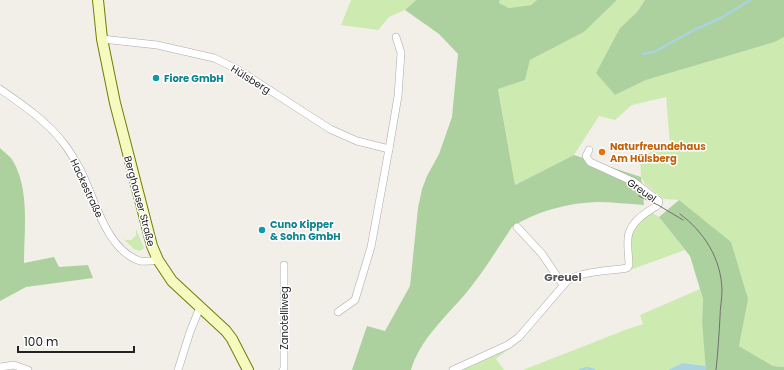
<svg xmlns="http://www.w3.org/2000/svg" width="784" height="370" font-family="Poppins,sans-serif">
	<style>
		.grass { fill: #cdebb0 }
		.forest { fill: #add19e }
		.water { fill: #aad3df }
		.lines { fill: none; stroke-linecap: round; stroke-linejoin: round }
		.stream { stroke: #aad3df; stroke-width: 2.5 }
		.street-casing { stroke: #a9a9a9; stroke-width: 8 }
		.secondary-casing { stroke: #707d05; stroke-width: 12 }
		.street { stroke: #fff; stroke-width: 7 }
		.secondary { stroke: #f7fabf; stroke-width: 10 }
		.tram { stroke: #707070; stroke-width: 1 }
		.culture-dot { fill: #0f9aa8; stroke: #fff; stroke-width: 1.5 }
		.food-dot { fill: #e8710a; stroke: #fff; stroke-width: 1.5 }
		.labels { text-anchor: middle; stroke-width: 3; stroke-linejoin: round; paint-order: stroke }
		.culture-label { font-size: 10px; font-weight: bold; fill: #0d838f; stroke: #fff; text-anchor: start }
		.street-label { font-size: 10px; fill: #222; stroke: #fff }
		.food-label { font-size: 10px; font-weight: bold; fill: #c56008; stroke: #fff; text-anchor: start }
		.neighbourhood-label { font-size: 11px; font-weight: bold; fill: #555; stroke: #fff }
	</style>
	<rect width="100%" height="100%" fill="#f2efe9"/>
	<g class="grass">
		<polygon points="351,0 416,0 405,10 389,17 378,30 341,25"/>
		<polygon points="500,0 537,0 531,5 509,8 499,3"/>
		<polygon points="617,0 645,0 637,12 620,28 615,95 646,80 775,42 784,37 784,367 773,366 739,346 679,200 664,199 645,184 641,177 640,157 670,144 666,97 632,105 615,120 599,116 574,155 515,185 498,88 525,80 530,60 584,32"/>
		<path d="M651,212L659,217L685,250L630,270C630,256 626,237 636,225C640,220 646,216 651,212Z"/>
		<polygon points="136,229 144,248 140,251 134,249 119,235 125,240 131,240 136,235"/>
		<polygon points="700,289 703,299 702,322 707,366 682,363 668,370 523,370 625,330 643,324 640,315"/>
		<polygon points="510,348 496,359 504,370 463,370"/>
	</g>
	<g class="forest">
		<path d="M416,0H500L499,3L509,8L531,5L537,0H617L584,32L530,60L525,80L498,89L515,185L574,155L641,177L644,205C628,204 612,202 597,202C567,203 537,211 512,227C497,249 483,273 466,293C446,317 420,339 411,370H352L367,326L385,331L410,286L418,208L422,189L427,176L439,154L452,117L458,54L439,34L405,10Z"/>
		<polygon points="645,0 784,0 784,37 775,42 646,80 615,95 596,73 620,28 637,12"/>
		<path d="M0,148C4,152 11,157 13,161C30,190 24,231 24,263L54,257L59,267L88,265L93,278L26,287L0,301Z"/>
		<polygon points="679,200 731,242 748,299 739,346 773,366 784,367 784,370 706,370 702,322 703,299 690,256 659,217"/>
	</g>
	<polygon class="water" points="682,363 707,366 706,370 668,370"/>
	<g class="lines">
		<g class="stream">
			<polyline points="643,54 654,52 694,30 721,18 750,0"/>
			<polyline points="580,370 587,368 594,370"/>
		</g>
		<g class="street-casing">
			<g id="street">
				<polyline points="102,39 157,45 214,58 237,69 330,129 357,141 389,149 371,247 355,300 338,312"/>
				<path d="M0,89C23,105 48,122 65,145C71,153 76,162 81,171C95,199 106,250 140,261C146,262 152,261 158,260"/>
				<polyline points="389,149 398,96 401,53 396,37"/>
				<polyline points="517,227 542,254 563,285"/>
				<polyline points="0,367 14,365 28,370"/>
				<polyline points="178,370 190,332 200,307"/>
				<polyline points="283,370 284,369 284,265"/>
				<path d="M453,370L508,345L519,337L568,280C584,271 608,271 627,268L629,265C629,256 626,242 629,233C633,220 647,212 658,205L659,201L634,182L590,162L586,156L589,150"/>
			</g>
		</g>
		<g class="secondary-casing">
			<polyline id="secondary" points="98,0 102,39 115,103 152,246 158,260 172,281 226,331 232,339 248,370"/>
		</g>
		<use href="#street" class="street"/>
		<use href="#secondary" class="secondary"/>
		<g class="tram">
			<polyline points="639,196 658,205 683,220"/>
			<path d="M680,214C704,232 721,258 722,290C722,299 720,308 720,317C719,335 718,352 716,370"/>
		</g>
	</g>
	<g class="culture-dot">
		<circle cx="156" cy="78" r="4"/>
		<circle cx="262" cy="230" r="4"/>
	</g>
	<circle class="food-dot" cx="602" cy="152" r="4"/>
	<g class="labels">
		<g class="culture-label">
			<text x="164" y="82">Fiore GmbH</text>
			<text x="270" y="228">Cuno Kipper<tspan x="270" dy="12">&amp; Sohn GmbH</tspan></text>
		</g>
		<g class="street-label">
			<text transform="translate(251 79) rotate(32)" y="4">Hülsberg</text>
			<text transform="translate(87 188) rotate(65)" y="4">Hackestraße</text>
			<text transform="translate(642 190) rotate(35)" y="4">Greuel</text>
			<text transform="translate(140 201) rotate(75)" y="4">Berghauser Straße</text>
			<text transform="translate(284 318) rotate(-90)" y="4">Zanotelliweg</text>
		</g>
		<g class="food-label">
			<text x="610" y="150">Naturfreundehaus<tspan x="610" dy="12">Am Hülsberg</tspan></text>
		</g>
		<g class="neighbourhood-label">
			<text x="563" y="281">Greuel</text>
		</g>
	</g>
	<path d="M18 346v6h116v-6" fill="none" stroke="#222222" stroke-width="2"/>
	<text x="24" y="346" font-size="12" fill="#222222" stroke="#ffffff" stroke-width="3" paint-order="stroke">100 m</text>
</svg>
